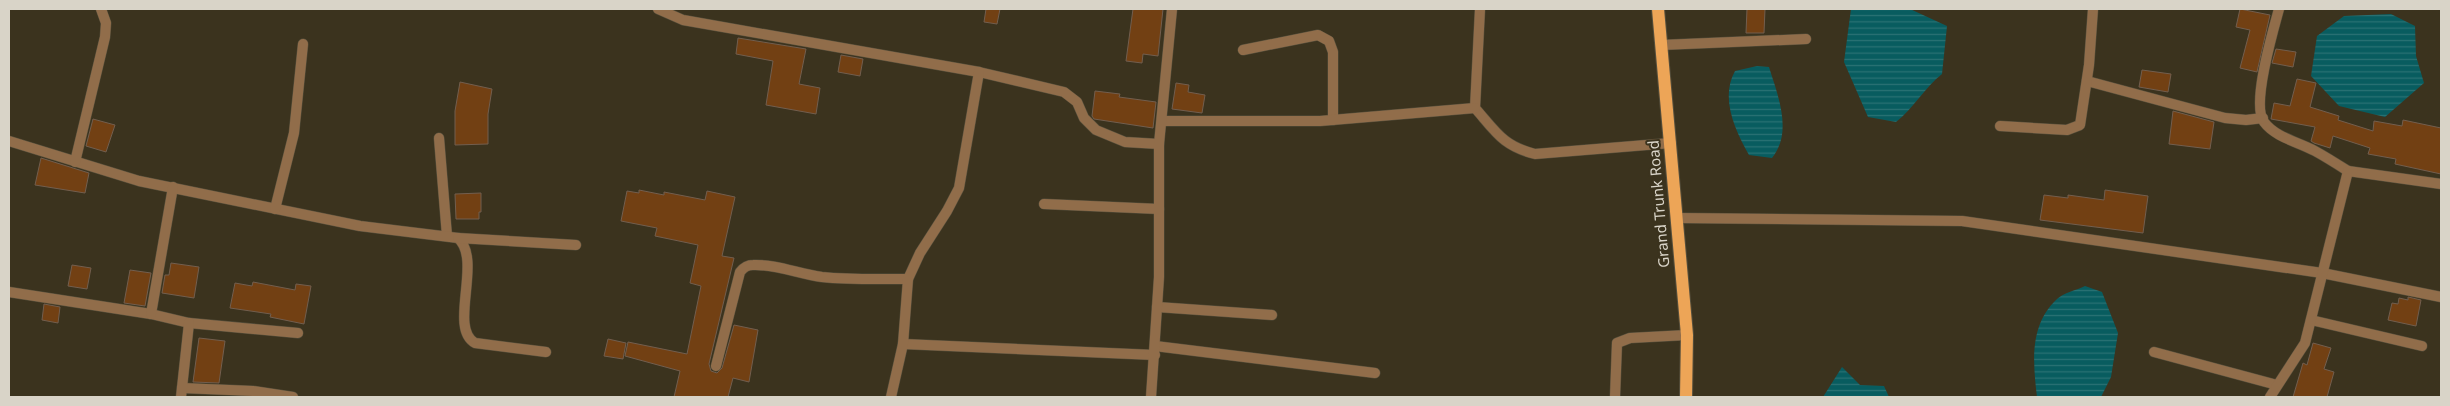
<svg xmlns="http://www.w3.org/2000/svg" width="2450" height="406" font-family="'Noto Sans',sans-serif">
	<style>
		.water { fill: url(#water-rules) }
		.building { fill: #724013; stroke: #725e4e }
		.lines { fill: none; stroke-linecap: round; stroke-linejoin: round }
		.minor-casing { stroke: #57503d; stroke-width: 11 }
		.primary-casing { stroke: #57503d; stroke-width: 14 }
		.minor { stroke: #916d4a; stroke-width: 10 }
		.primary { stroke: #eda557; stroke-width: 12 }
		.labels { text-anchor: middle; stroke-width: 4; stroke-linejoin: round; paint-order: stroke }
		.street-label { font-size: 15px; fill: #d9d4c8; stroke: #3b331e }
	</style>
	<defs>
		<pattern id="water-rules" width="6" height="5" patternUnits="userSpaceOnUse" patternTransform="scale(1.25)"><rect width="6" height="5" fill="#085c5f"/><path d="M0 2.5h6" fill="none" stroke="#2b7274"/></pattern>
	</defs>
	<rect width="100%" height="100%" fill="#3b331e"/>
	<g class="water">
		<path d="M1851,9H1910L1947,26L1942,74C1924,88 1914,108 1896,122L1868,117L1844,62Z"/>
		<polygon points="2391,14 2415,26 2416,56 2424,83 2385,117 2339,106 2311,76 2317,36 2344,16"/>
		<path d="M1757,66L1769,67C1778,96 1793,132 1772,158L1749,155C1735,130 1720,98 1735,71Z"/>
		<path d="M2085,286L2102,292L2118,333L2111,377L2101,397H2037C2033,363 2029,325 2057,299C2063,293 2077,290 2085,286Z"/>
		<polygon points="1842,367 1860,385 1884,386 1889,397 1823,397"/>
	</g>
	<g class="building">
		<polygon points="986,9 1000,9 997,24 984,22"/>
		<polygon points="1133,9 1163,9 1158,56 1143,54 1142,63 1126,61"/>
		<polygon points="1747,9 1765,9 1764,33 1746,33"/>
		<polygon points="2240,9 2270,15 2257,72 2240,68 2250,30 2236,27"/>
		<polygon points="738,38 806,49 799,84 820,88 816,114 766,105 773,61 736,54"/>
		<polygon points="2276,49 2296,52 2293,67 2272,63"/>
		<polygon points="841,55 863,59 860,76 838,72"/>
		<polygon points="2142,70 2171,74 2168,92 2139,87"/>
		<polygon points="2297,79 2316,83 2310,107 2339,116 2338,120 2373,131 2374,121 2402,126 2403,120 2441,128 2441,174 2395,164 2396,159 2368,154 2370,148 2333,136 2330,148 2314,143 2311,141 2315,127 2271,119 2274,103 2290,106"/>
		<polygon points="460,82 492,89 488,114 488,144 455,145 455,111"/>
		<polygon points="1176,83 1189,85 1188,92 1205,95 1202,113 1172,109"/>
		<polygon points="1095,91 1120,94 1119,97 1156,102 1153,128 1094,119 1092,116"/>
		<polygon points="2173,111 2214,122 2210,149 2169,144"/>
		<polygon points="93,119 115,125 106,152 86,146"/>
		<polygon points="41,158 89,173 85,193 35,185"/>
		<polygon points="639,190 664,195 664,192 705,200 707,191 735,197 722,256 734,258 709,364 711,371 717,373 722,368 734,325 758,330 749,382 733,378 728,397 674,397 680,371 625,356 628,342 687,354 701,286 690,283 698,245 655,236 657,228 621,221 627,191 639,193"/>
		<polygon points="2105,190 2148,196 2143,233 2040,220 2044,195 2068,198 2068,195 2104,200"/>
		<polygon points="481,193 481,212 479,212 479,219 456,219 455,194"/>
		<polygon points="171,263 199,267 194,298 162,293 165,275 169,275"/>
		<polygon points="72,265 91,268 87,289 68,286"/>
		<polygon points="130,270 151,273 145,306 124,303"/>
		<polygon points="253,282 295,290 296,284 311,286 304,324 270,317 271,314 230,308 235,283 252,286"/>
		<polygon points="2408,297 2421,300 2416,326 2388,320 2392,303 2398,304 2399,298 2408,300"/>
		<polygon points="44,304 60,307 58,323 42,320"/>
		<polygon points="199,338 225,341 219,383 193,382"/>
		<polygon points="608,339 626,343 623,359 604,356"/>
		<polygon points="2313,343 2331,348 2324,369 2334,372 2327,397 2293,397 2303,363 2307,365"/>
	</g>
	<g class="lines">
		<g class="minor-casing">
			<g id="minor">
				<polyline points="658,9 683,20 979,72 1064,92 1077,102 1084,118 1096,130 1125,142 1159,144"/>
				<path d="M1480,9L1475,108C1496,132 1503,146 1535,154L1671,143"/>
				<path d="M2279,9C2273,31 2251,105 2264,122C2276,138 2299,142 2315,151C2326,157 2337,164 2348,171"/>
				<polyline points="1661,45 1806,39"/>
				<polyline points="1243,50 1318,35 1329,41 1333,52 1333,120"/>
				<polyline points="2087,81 2225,118 2246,120 2263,118"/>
				<polyline points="1162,121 1320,121 1475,108"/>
				<polyline points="2000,126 2067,130 2080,125 2089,65 2093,9"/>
				<polyline points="439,138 447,236"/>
				<path d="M9,141L139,181L360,226L458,238C483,260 448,328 475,343L546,352"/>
				<polyline points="75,162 105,37 106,23 101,9"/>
				<polyline points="1044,204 1159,209"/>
				<polyline points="275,209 294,133 303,44"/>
				<polyline points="1677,218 1962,221 2322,273 2441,297"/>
				<polyline points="458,238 576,245"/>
				<polyline points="9,292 151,314 189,323 298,333"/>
				<polyline points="1157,307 1272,315"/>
				<polyline points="151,314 173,187"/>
				<polyline points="2311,320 2422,346"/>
				<polyline points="903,344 1155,355"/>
				<polyline points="1155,346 1375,373"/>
				<polyline points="2154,352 2277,385"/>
				<path d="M716,366L740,272C744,267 747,265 753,265C776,264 799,274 822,277C850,280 879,279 908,279"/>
				<polyline points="182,388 253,391 293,397"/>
				<polyline points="181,397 189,323"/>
				<polyline points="891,397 903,344 908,279 920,253 947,211 959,188 979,72"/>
				<polyline points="1151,397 1159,277 1159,144 1172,9"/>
				<polyline points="1615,397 1617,343 1630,338 1687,335"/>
				<polyline points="2270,397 2305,343 2348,171 2441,184"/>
			</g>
		</g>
		<g class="primary-casing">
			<polyline id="primary" points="1658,9 1687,335 1686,397"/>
		</g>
		<use href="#minor" class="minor"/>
		<use href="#primary" class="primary"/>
	</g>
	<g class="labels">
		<g class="street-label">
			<text transform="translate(1659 204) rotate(-95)" y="5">Grand Trunk Road</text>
		</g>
	</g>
	<rect width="2450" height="406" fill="none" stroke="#d9d4c8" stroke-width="20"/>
</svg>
